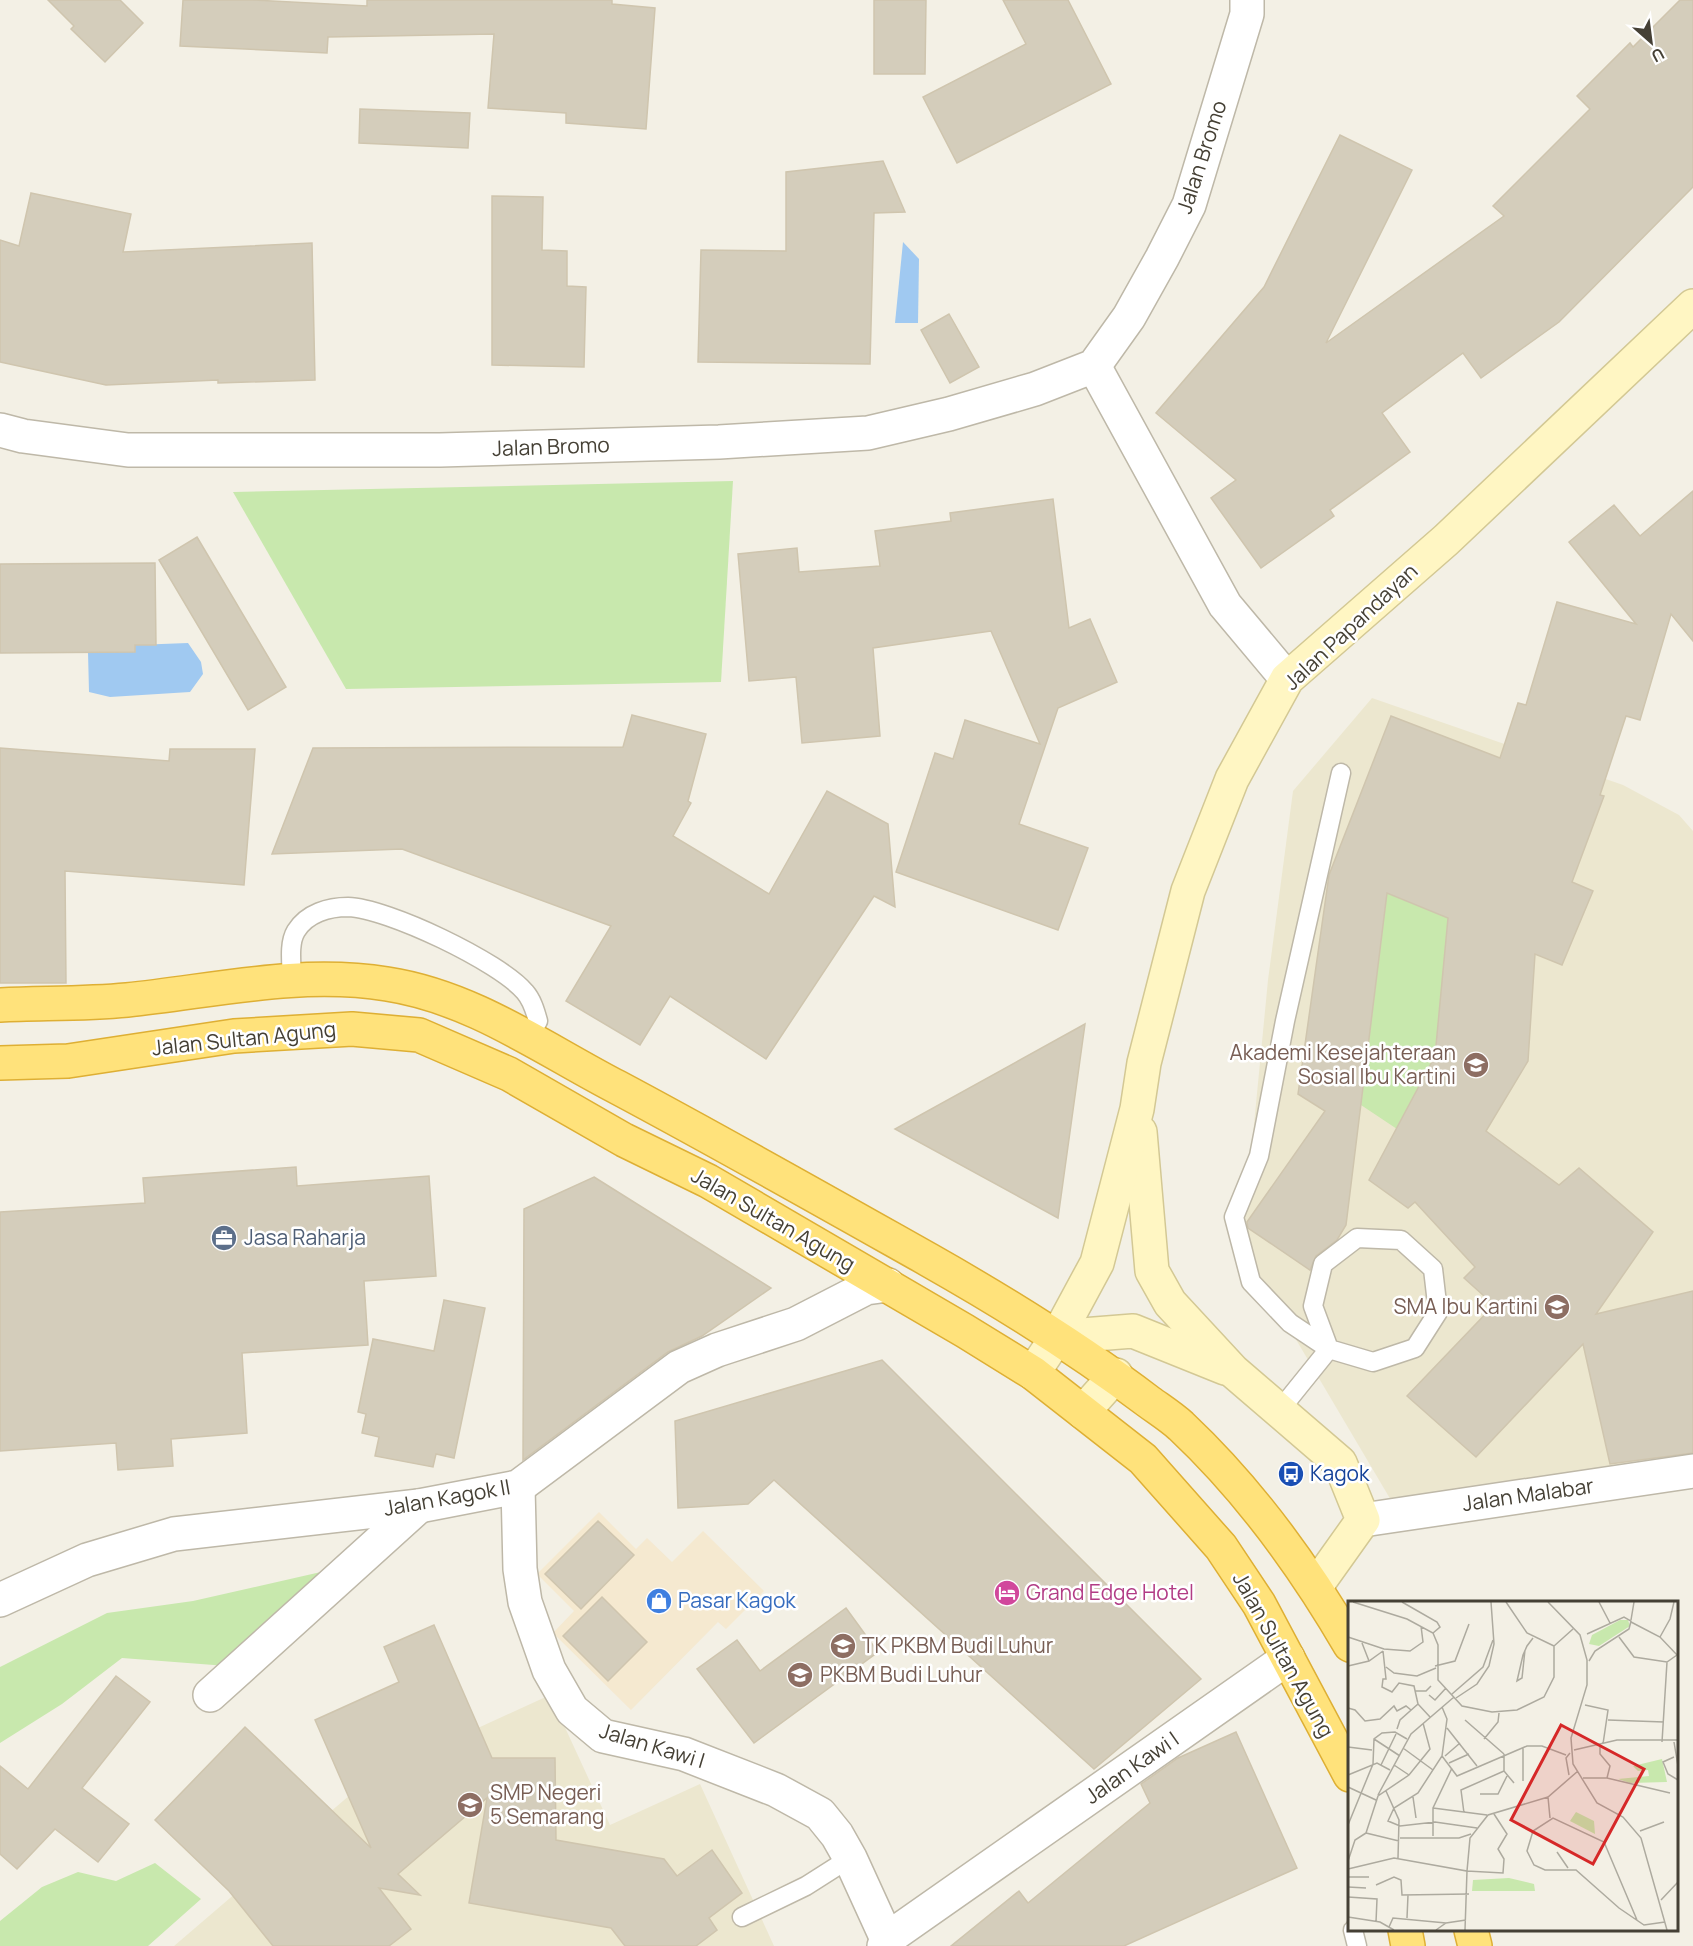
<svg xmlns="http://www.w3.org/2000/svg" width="1693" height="1946" font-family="Manrope,sans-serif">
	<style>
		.commercial { fill: #f5e9d0 }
		.education { fill: #ece7cf }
		.green { fill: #c8e8ad }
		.water { fill: #a0c9f1 }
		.building { fill: #d4cdbb; stroke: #cfc5ae; stroke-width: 1.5 }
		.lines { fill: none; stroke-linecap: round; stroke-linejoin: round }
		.service-casing { stroke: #beb8a8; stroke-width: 21 }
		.minor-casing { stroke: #beb8a8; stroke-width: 36 }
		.tertiary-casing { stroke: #beb8a8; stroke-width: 36 }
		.secondary-casing { stroke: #d3c894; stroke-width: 36 }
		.trunk-casing { stroke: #deaf34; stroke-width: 36 }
		.service { stroke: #fff; stroke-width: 18 }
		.minor { stroke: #fff; stroke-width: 33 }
		.tertiary { stroke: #fff; stroke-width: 33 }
		.secondary { stroke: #fff6c3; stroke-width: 33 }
		.trunk { stroke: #ffe27b; stroke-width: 33 }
		.labels { text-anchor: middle; stroke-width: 5; stroke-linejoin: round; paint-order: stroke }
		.street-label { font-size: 21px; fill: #454035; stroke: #fff }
		.education-label { font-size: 21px; fill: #785e54; stroke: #fff; text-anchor: start }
		.service-label { font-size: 21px; fill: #4e5e75; stroke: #fff; text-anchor: start }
		.transit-label { font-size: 21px; fill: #164399; stroke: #fff; text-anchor: start }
		.hotel-label { font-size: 21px; fill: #b23c85; stroke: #fff; text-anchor: start }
		.shop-label { font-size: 21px; fill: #366cbe; stroke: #fff; text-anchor: start }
		.inset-road { fill: none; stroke: #adaa9f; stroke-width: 1.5 }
		.view { fill: #d62828; fill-opacity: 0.15; stroke: #d62828; stroke-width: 3 }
		.inset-edge { fill: none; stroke: #454035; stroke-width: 3 }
	</style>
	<rect width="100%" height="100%" fill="#f3f0e5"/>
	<polygon class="commercial" points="599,1512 636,1549 647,1538 672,1562 703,1531 764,1591 726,1629 718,1622 631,1710 553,1633 574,1611 537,1574"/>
	<g class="education">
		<polygon points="1372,698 1623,785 1679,815 1693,831 1693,1474 1395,1507 1242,1248 1268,980 1293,791"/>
		<polygon points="550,1695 610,1825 700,1784 774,1946 174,1946 371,1777"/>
	</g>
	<g class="green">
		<polygon points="733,481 721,682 346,689 233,492"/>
		<polygon points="1387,893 1448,918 1435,1056 1397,1129 1361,1105"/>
		<polygon points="334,1569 227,1666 122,1658 62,1704 0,1743 0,1667 4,1665 107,1613 193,1601"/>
		<polygon points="155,1863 201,1899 148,1946 0,1946 0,1921 42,1887 78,1872 116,1881"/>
	</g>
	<g class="water">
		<polygon points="903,242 919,259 918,323 895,323"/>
		<polygon points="188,643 201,662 203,674 190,692 110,697 89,692 88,652 134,652 135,645"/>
	</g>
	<g class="building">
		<polygon points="48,0 120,0 143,23 105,62 71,29 74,26"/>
		<polygon points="183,0 253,0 367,6 367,0 612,0 612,4 655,8 646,129 566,123 566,113 488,108 494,34 328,37 327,53 180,46"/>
		<polygon points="874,0 926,0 925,74 874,74"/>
		<polygon points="1003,0 1068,0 1111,84 957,163 923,97 1026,44"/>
		<polygon points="1680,0 1693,0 1693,187 1559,322 1481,378 1463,353 1382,413 1410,452 1330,510 1334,516 1261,568 1211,498 1236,480 1156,413 1264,287 1340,135 1412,170 1326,343 1504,216 1493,206 1590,109 1577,96 1630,43 1633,47"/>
		<polygon points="360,109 470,113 468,148 359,143"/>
		<polygon points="883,161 905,212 874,213 870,364 698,362 701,250 786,251 786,172"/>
		<polygon points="31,193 131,214 123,252 312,243 315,380 218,383 218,380 106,385 0,362 0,240 19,246"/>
		<polygon points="492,196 543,197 542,250 567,251 567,286 586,287 584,367 492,365"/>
		<polygon points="949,314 979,367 950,383 921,330"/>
		<polygon points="1693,491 1693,641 1671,614 1640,720 1626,716 1600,795 1604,796 1572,882 1593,891 1562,965 1535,954 1528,1061 1486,1131 1559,1185 1579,1168 1653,1232 1596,1314 1693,1291 1693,1453 1610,1464 1583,1344 1476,1457 1407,1396 1494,1305 1464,1278 1475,1267 1415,1202 1408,1208 1369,1180 1435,1056 1448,918 1387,893 1346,1225 1337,1240 1316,1256 1310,1270 1248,1228 1247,1222 1325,1111 1298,1094 1329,875 1391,716 1500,758 1518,703 1526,705 1557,602 1636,624 1569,542 1614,505 1640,536"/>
		<polygon points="1053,499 1069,628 1090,619 1117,682 1058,708 1019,824 1088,848 1058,930 896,872 935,753 953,759 965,720 1040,744 991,631 873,648 880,736 802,743 796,677 749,681 738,554 797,548 799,572 880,566 875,531 951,521 950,513"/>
		<polygon points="197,537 286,687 248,710 159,560"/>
		<polygon points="155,563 156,645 135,645 135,652 0,653 0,564"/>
		<polygon points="632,715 706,734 688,801 691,803 673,836 769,894 827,791 888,824 895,907 874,896 766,1059 670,996 640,1045 566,1001 611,926 402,849 272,854 313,748 623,747"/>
		<polygon points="0,748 169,761 170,749 255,749 244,885 65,871 66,983 0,983"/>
		<polygon points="1085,1024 1058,1218 895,1129"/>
		<polygon points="296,1167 297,1186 429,1176 436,1276 364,1281 368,1345 242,1353 247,1433 171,1439 173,1466 118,1470 116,1443 0,1451 0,1212 145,1203 143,1178"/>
		<polygon points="594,1177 771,1288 702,1336 668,1352 523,1460 524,1209"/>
		<polygon points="444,1300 485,1308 454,1458 436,1454 433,1467 375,1456 379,1437 362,1433 366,1414 358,1412 373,1339 434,1351"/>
		<polygon points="882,1360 1201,1679 1094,1769 774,1480 748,1504 678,1508 675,1421"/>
		<polygon points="598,1521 634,1555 581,1609 545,1574"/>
		<polygon points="602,1597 647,1642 608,1681 563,1636"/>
		<polygon points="846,1608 878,1652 754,1743 697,1669 737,1640 760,1671"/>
		<polygon points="434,1625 492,1758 555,1758 556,1840 664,1859 677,1876 712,1850 742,1893 709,1918 717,1930 696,1946 625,1946 611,1928 469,1903 487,1798 398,1874 420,1895 379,1888 411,1929 389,1946 273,1946 229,1891 155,1820 245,1727 371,1848 315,1720 399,1682 384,1647"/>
		<polygon points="116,1676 150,1702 82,1788 129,1824 98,1862 55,1829 17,1869 0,1854 0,1766 28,1789"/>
		<polygon points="1236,1732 1297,1868 1124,1946 951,1946 1019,1891 1028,1903 1150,1803 1141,1784 1178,1758"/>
	</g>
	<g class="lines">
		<g class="service-casing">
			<g id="service">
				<path d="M292,981C292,966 288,944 296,931C307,913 329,907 348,907C387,908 500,962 525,992C532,1000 535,1010 538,1021L528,1038"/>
				<polyline points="1329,1349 1313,1306 1323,1264 1357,1238 1401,1240 1433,1269 1438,1312 1415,1348 1373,1362 1329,1349 1290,1323 1251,1282 1234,1217 1259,1156 1285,1021 1341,773"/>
				<polyline points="1279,1411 1329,1349"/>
				<polyline points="742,1917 806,1886 850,1858"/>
				<polyline points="1353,1930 1357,1946"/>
			</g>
		</g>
		<g class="minor-casing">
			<g id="minor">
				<polyline points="1094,366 1225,605 1287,679"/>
				<polyline points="0,430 23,436 128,450 440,450 719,442 868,433 949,414 1035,389 1094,366 1129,317 1162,258 1189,205 1247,14 1247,0"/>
				<polyline points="518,1487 520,1569 525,1602 549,1670 572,1710 603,1736 684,1754 776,1790 820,1814 837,1835 850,1858 887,1939"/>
				<polyline points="1363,1520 1693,1471"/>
				<polyline points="0,1600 87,1560 174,1534 419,1506 518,1487 679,1367 717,1350 796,1324 866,1288 888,1285"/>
				<polyline points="210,1695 419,1506"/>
			</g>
		</g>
		<g class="tertiary-casing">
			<polyline id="tertiary" points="884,1946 887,1939 1288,1658"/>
		</g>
		<g class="secondary-casing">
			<g id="secondary">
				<polyline points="1140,1132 1152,1271 1170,1303 1233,1371 1340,1463 1363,1520 1316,1586"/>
				<polyline points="1057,1337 1133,1331 1225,1368"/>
				<polyline points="1033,1373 1057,1337 1097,1263 1137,1109 1144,1063 1188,891 1232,779 1287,679 1446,540 1693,306"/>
				<polyline points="1083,1412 1116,1375"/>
			</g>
		</g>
		<g class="trunk-casing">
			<g id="trunk">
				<path d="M0,1005C42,1003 85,1004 127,1000C214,991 299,970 387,984C472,997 542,1048 617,1087C722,1143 826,1202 929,1260C1005,1303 1079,1349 1149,1402C1160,1410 1171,1417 1181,1426C1249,1490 1303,1564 1350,1645"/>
				<polyline points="0,1063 68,1061 234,1036 352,1029 419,1035 509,1074 624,1140 708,1181 965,1331 1033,1373 1143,1459 1221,1547 1259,1604 1350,1775"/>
				<polyline points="1405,1930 1408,1946"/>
				<polyline points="1471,1930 1475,1946"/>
			</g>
		</g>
		<use href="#service" class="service"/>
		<use href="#minor" class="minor"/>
		<use href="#tertiary" class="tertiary"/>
		<use href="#secondary" class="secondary"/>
		<use href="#trunk" class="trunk"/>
	</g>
	<defs>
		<g id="university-disc" transform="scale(1.35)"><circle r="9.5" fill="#8d6e63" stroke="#fff"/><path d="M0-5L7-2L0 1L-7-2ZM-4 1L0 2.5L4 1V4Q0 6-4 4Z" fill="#fff"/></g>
		<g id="office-disc" transform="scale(1.35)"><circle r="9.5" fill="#5c6f8a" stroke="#fff"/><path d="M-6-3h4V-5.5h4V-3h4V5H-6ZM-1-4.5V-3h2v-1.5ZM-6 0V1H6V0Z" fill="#fff"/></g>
		<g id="school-disc" transform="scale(1.35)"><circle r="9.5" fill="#8d6e63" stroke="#fff"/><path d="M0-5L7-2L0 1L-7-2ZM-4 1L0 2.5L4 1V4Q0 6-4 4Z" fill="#fff"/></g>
		<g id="bus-disc" transform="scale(1.35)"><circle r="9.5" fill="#1a4fb4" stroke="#fff"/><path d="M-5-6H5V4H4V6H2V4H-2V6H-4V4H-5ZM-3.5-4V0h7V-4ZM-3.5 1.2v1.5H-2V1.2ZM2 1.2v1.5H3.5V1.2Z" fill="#fff"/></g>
		<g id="hotel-disc" transform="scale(1.35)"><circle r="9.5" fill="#d1479c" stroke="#fff"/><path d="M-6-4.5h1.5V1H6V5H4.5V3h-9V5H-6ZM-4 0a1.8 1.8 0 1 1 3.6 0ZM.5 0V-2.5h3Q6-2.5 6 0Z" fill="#fff"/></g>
		<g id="shop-disc" transform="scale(1.35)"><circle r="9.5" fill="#3f7fe0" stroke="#fff"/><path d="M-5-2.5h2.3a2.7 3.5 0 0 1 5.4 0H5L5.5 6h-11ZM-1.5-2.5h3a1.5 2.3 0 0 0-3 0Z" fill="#fff"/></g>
	</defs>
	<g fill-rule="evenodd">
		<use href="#university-disc" x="1476" y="1065"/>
		<use href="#office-disc" x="224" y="1238"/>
		<use href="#school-disc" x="1557" y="1307"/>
		<use href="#bus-disc" x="1291" y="1474"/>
		<use href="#hotel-disc" x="1007" y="1593"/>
		<use href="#shop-disc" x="659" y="1601"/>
		<use href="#school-disc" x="843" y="1646"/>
		<use href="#school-disc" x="800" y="1675"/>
		<use href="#school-disc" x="470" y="1805"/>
	</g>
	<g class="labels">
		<g class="street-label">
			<text transform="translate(1202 157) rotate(-72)" y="7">Jalan Bromo</text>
			<text transform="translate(551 447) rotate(-2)" y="7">Jalan Bromo</text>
			<text transform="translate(1351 627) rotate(-43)" y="7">Jalan Papandayan</text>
			<text transform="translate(244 1039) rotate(-6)" y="7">Jalan Sultan Agung</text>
			<text transform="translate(773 1220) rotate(30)" y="7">Jalan Sultan Agung</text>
			<text transform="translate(1528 1495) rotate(-8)" y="7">Jalan Malabar</text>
			<text transform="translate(447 1498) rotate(-10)" y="7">Jalan Kagok II</text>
			<text transform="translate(1283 1655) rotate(61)" y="7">Jalan Sultan Agung</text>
			<text transform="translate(652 1746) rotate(17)" y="7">Jalan Kawi I</text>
			<text transform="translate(1132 1768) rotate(-35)" y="7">Jalan Kawi I</text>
		</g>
		<g class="education-label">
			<text x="1456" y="1060" text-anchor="end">Akademi Kesejahteraan<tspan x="1456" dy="24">Sosial Ibu Kartini</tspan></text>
			<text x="1538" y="1314" text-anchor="end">SMA Ibu Kartini</text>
			<text x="862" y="1653">TK PKBM Budi Luhur</text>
			<text x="820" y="1682">PKBM Budi Luhur</text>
			<text x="490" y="1800">SMP Negeri<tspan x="490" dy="24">5 Semarang</tspan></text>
		</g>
		<g class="service-label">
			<text x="244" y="1245">Jasa Raharja</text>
		</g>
		<g class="transit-label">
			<text x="1310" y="1481">Kagok</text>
		</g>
		<g class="hotel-label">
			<text x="1026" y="1600">Grand Edge Hotel</text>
		</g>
		<g class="shop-label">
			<text x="678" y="1608">Pasar Kagok</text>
		</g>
	</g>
	<g transform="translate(1348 1601)">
		<rect width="330" height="330" fill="#f3f0e5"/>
		<path d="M272,19H280L282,25L251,45L241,43L244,34ZM314,158L319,181L282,182L270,178L301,175L300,169L290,170L285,165ZM228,211L246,220L247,233L222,220ZM161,277L186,283L187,290H124L125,279Z" fill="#c8e8ad"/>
		<path class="inset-road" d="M5,1L59,18L85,32L90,44V79L114,105L144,111L169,109L196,96L206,76V45L225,28M54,1L89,21L92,26L85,32M158,1L179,32L206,45M200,1L232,34L239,59V84L223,137L225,163L249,202L275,216L293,237L319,329M251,1L262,22M283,19L286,1M283,21L312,36L330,55M239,33L276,16L283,20L281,28L247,50L241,60M0,36L36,48L62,50L75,41L73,25M271,36L286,56L319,61L329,54M312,36L322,18L326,1M14,42L21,60M177,49L174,77L169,80L175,54L179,45L185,37M35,50L38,78H35L34,86L44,91L51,82L66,85L70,103M0,65L21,60L35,50M87,65L107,60L121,23M38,66L46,72L69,75L88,67M67,90H78L83,85M104,93L135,66L145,39M81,94L87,99L98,87M108,97L129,83L141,65L146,43L143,1M237,104L260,109L255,143M94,106L99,118L94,155L70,192L46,207L40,220L52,225L87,221L129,227M0,107L7,109L17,120L32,118L46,105L49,110L58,105L63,109M117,119L156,153M260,119L316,121M99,127L129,165M49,128L52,119L70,103L82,116M26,138L52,155M136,138L150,121L151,112M314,141L319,61M326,141L330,165M0,146L24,149M175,146V180M252,146V153L262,165L259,177M55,147L85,169M226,149L269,139H330M156,153V170L166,182M94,155L109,175L179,145H194L218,154M97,155L112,142M326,156L315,161L320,173L330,179M101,162L121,153M33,164L48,133M46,164L61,174M0,174L29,162L42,169M221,174L218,157L222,152M235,177H259L322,192M0,186L28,199M38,190L51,219L50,257M132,193H150L159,175M30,194L63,133L106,96M65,196L68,217M200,196L202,217M85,207L139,214M116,212L113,189L156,170M0,224L25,163L26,138L34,132L47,131L59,138M292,230L316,221M18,232L30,195L61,174L82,148L75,122M18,232L51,240M85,235V207L104,167M52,237H111L123,233M209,251L220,267M0,260L7,239L18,232M0,268L46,257L119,270L122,237L140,214L200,196L230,170M0,276H21M28,284L46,276L53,279L54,294L121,293M0,286L18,287M0,296L29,298L28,321M313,299L330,281M0,316L32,321L46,329M59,317L60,294M289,319L256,241L205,217L185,230L179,250L186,264L197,269H228L271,307L296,324L317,321M41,326L45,317L98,322M88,329L98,322L118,319M117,329L119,270L155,272L156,258L150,248L159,233L146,213"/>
		<path class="view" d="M213,124L296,168L245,263L163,219Z"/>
		<rect width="330" height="330" class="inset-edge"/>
	</g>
	<g transform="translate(1651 42) rotate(152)" stroke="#ffffff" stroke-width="4.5" paint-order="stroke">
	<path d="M0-4.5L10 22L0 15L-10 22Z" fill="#454035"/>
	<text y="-9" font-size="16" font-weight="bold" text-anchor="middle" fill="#454035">U</text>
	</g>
</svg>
